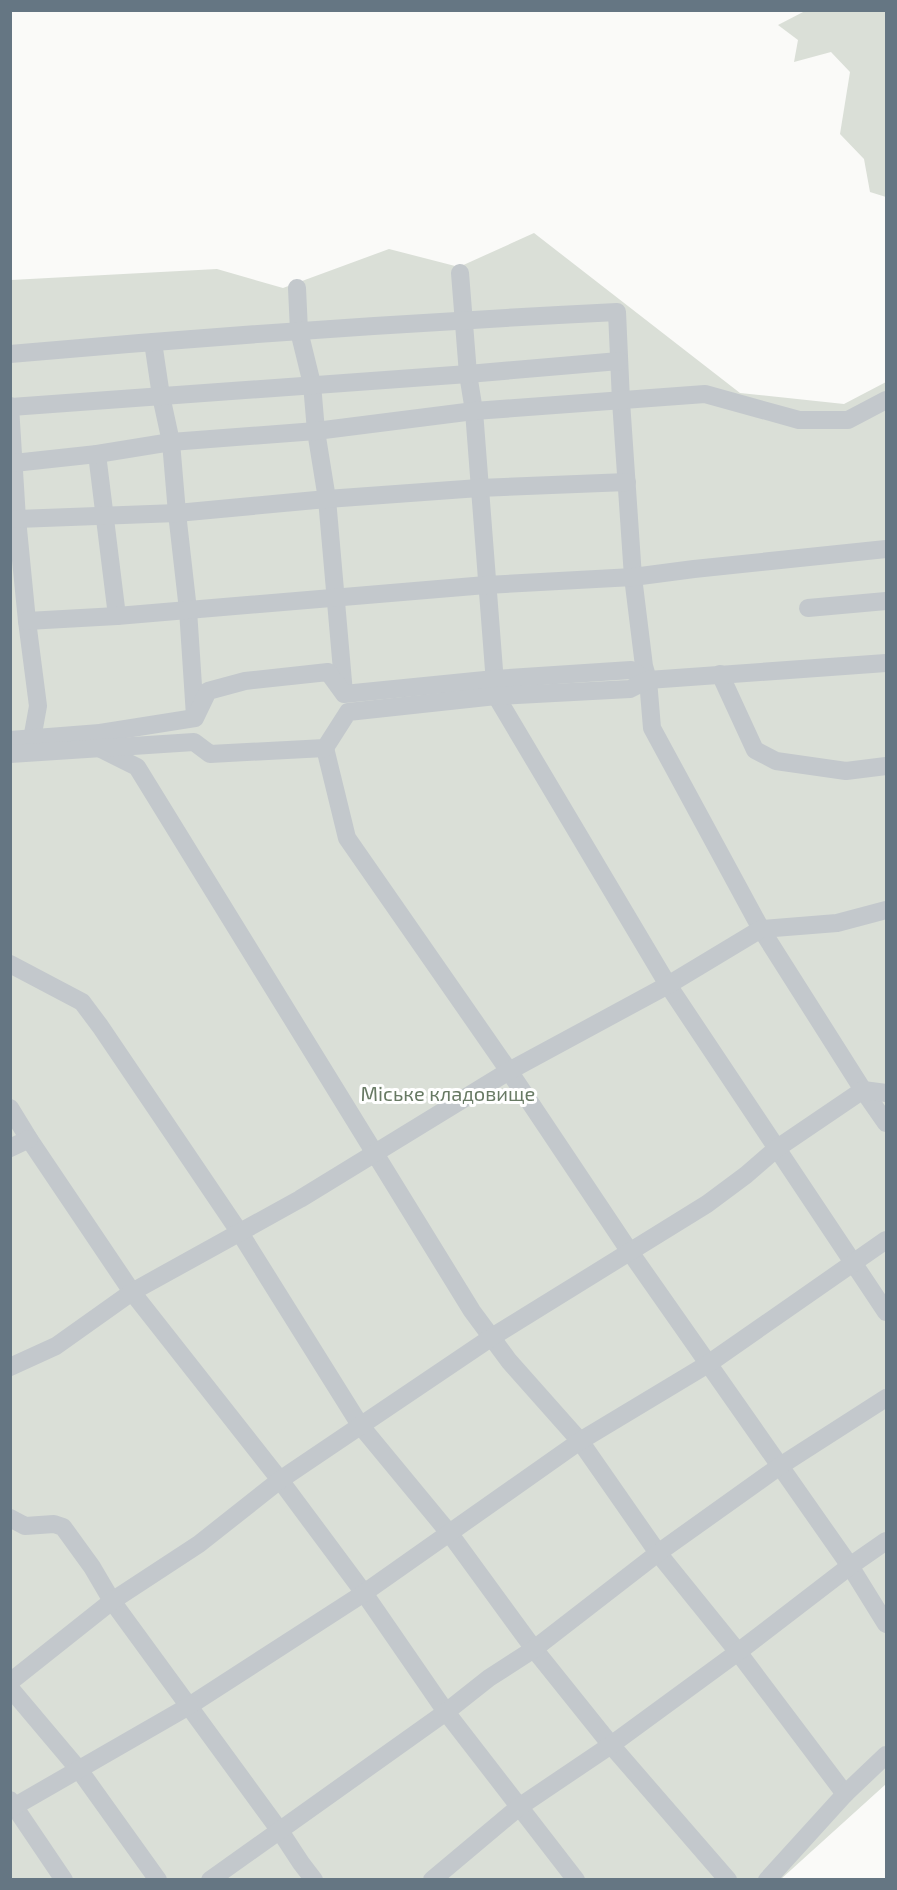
<svg xmlns="http://www.w3.org/2000/svg" width="897" height="1890" font-family="'Exo 2',sans-serif">
	<style>
		.green { fill: #dadfd7 }
		.lines { fill: none; stroke-linecap: round; stroke-linejoin: round }
		.minor { stroke: #c3c8cc; stroke-width: 18 }
		.labels { text-anchor: middle; stroke-width: 6; stroke-linejoin: round; paint-order: stroke }
		.park-label { font-size: 20px; fill: #687a64; stroke: #fff }
	</style>
	<rect width="100%" height="100%" fill="#fafaf8"/>
	<g class="green">
		<polygon points="805,11 886,11 886,197 870,192 864,159 840,134 850,72 831,52 794,62 798,40 778,25"/>
		<polygon points="534,233 740,393 844,404 886,382 886,1784 781,1879 11,1880 11,280 217,269 283,288 389,249 459,267"/>
	</g>
	<g class="lines">
		<g class="minor">
			<polyline points="460,273 468,374 474,411 496,696 668,985 886,1312"/>
			<polyline points="297,288 299,331 312,384 316,431 327,499 344,693"/>
			<polyline points="153,342 161,396 171,442 177,513 188,610 195,716"/>
			<path d="M10,354C213,336 415,322 617,312L621,401L633,577L644,666L648,680L652,728L761,929L863,1090L886,1123"/>
			<polyline points="10,406 17,519 27,621 38,706 32,739"/>
			<polyline points="11,407 468,374 619,361"/>
			<polyline points="97,454 117,616"/>
			<polyline points="14,463 97,454 171,442 316,431 474,411 705,394 799,420 848,420 886,400"/>
			<polyline points="17,519 177,513 327,499 479,488 627,482"/>
			<polyline points="808,608 886,601"/>
			<polyline points="27,621 117,616 486,585 633,577 694,569 886,549"/>
			<polyline points="720,674 755,750 776,761 846,771 886,766"/>
			<polyline points="100,733 99,748 137,767 472,1311 509,1361 580,1441 658,1553 738,1652 845,1794"/>
			<polyline points="10,740 100,733 195,718 208,691 245,681 328,672 344,694 495,679 631,670 648,680"/>
			<polyline points="325,748 347,838 509,1071 630,1252 850,1566 886,1624"/>
			<polyline points="10,754 194,742 210,754 325,748 348,712 496,696 630,689 648,680 886,663"/>
			<polyline points="10,964 82,1002 100,1026 240,1233 360,1425 450,1534 534,1649 611,1745 728,1880"/>
			<polyline points="10,1108 29,1139 132,1292 280,1480 364,1593 446,1712 576,1880"/>
			<polyline points="10,1148 29,1139"/>
			<polyline points="10,1367 56,1346 132,1292 300,1199 509,1071 668,985 761,929 837,923 886,910"/>
			<polyline points="10,1518 25,1526 54,1524 63,1527 92,1567 112,1601 280,1831 301,1863 314,1880"/>
			<polyline points="10,1682 112,1601 199,1544 280,1480 492,1337 707,1204 746,1175 776,1149 863,1090 886,1093"/>
			<polyline points="10,1688 80,1771 158,1880"/>
			<polyline points="10,1800 64,1880"/>
			<polyline points="10,1809 189,1706 364,1593 580,1441 708,1364 886,1240"/>
			<polyline points="210,1880 446,1712 489,1678 534,1649 658,1553 780,1466 886,1398"/>
			<polyline points="432,1880 519,1807 611,1745 738,1652 850,1566 886,1541"/>
			<polyline points="767,1880 845,1794 886,1755"/>
		</g>
	</g>
	<g class="labels">
		<g class="park-label">
			<text x="448" y="1101">Міське кладовище</text>
		</g>
	</g>
	<rect width="897" height="1890" fill="none" stroke="#657683" stroke-width="24"/>
</svg>
